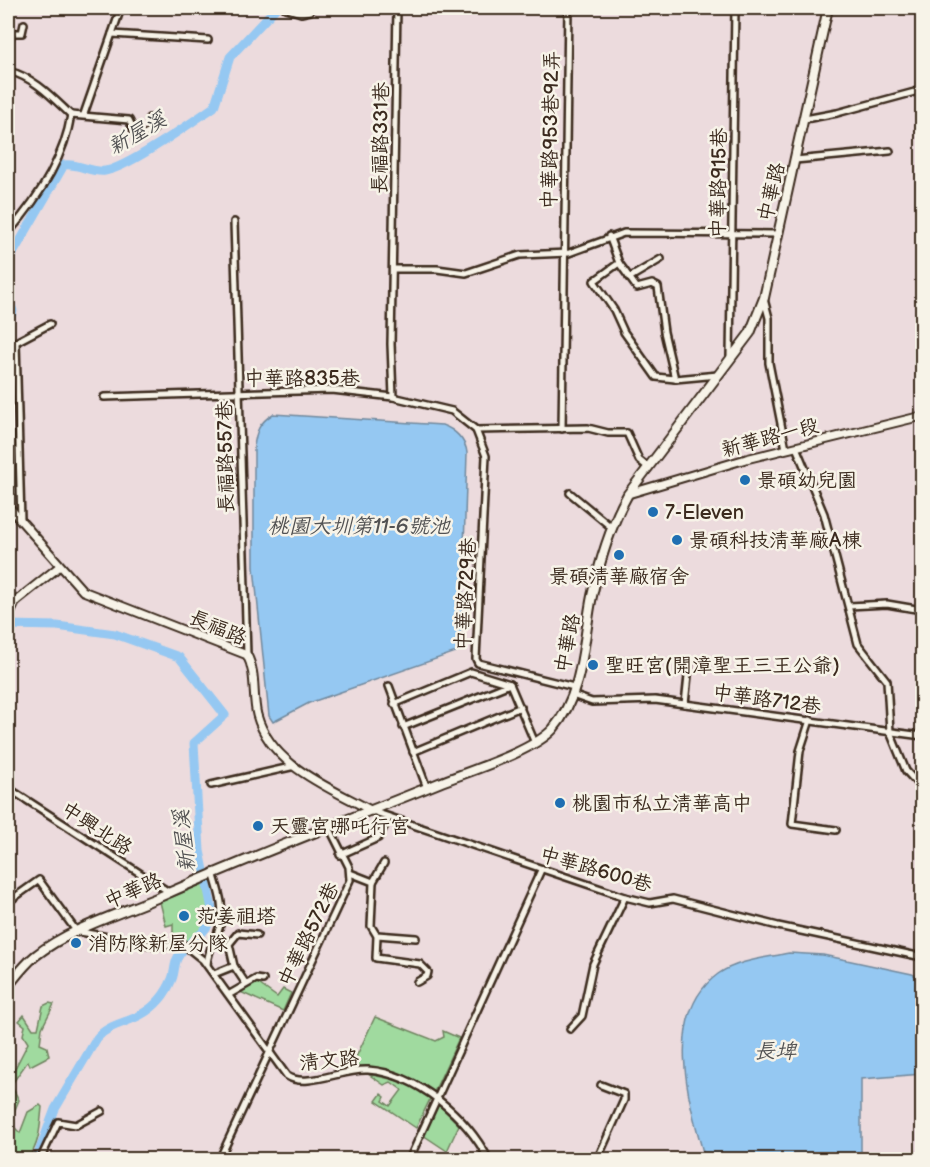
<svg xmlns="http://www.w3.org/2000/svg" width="930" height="1167" font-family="'Balsamiq Sans','LXGW WenKai TC',sans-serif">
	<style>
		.green { fill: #a0da9f; stroke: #6e825e; stroke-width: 1.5 }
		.water { fill: #95c8f2; stroke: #71899d; stroke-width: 1.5 }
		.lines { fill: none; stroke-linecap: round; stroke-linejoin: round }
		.river { stroke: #95c8f2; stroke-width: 9 }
		.minor-casing { stroke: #3b2a1e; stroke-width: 10 }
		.tertiary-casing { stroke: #3b2a1e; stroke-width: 11 }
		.secondary-casing { stroke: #3b2a1e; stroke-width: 12 }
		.minor { stroke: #f7f3e8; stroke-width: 5 }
		.tertiary { stroke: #f7f3e8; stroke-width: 7 }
		.secondary { stroke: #f7f3e8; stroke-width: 8 }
		.poi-dot { fill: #1f6fb2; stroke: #f7f3e8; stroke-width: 2 }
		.labels { text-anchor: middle; stroke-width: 5; stroke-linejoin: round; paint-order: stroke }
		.street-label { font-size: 20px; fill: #3b2a1e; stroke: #f7f3e8 }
		.poi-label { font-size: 20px; fill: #3b2a1e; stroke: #f7f3e8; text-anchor: start }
		.water-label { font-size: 21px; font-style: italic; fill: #525253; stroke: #f7f3e8 }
	</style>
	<rect width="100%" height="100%" fill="#ecdbdd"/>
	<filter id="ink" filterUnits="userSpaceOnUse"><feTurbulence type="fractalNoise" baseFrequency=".0167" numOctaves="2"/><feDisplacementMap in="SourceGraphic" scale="12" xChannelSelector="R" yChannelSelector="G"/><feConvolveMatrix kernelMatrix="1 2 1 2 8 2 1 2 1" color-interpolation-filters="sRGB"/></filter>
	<g filter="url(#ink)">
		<g class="green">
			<polygon points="203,884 210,908 208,925 187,944 180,941 173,943 173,924 166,926 160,902"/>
			<polygon points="256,982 277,997 283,989 291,993 283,1011 238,991"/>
			<polygon points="49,1003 54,1004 42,1028 40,1044 47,1047 49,1056 30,1066 28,1061 11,1085 19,1100 14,1112 8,1114 8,1082 28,1043 23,1035 25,1026 19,1021 24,1015 33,1029 38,1029 43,1006"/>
			<path d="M375,1017L436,1041L444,1037L443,1031L459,1038L434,1092C406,1077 382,1067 351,1068Z"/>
			<polygon points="368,1074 404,1082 431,1097 416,1128 376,1101 381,1094 385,1097 383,1101 390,1106 402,1090 391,1082 384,1085"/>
			<polygon points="435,1101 459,1125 447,1151 420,1133"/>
			<path d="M40,1105L42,1107C40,1126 40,1143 28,1159H8L11,1155L8,1149L10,1131L15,1128L20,1133L28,1112Z"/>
		</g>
		<g class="water">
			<path d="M273,414L442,425C454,429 466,440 467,453L461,643L456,652L309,703L273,722L269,716L254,567V447C256,431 259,423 273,414Z"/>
			<path d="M789,953L823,955L912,974L921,978L922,1074L861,1079V1159H705C689,1103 662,1015 718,974C738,960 766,958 789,953Z"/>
		</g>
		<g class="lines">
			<g class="river">
				<path d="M8,262L64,165C78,163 92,173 105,171C128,168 192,122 214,107L230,57L276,8"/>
				<polyline points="8,297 13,311 8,320"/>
				<path d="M8,625L57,626L115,634L179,657L225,715L194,743L200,851L213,914C204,940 187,939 178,957C174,963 175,972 172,979C166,994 156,1006 142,1014C128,1023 108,1024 97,1038L55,1109L36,1160"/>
			</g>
			<g class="minor-casing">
				<g id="minor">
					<polyline points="285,8 301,13 310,11 310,8"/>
					<polyline points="112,34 208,40"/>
					<polyline points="8,43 12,33 22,33 24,24"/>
					<path d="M8,71C34,77 52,97 71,115"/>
					<polyline points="84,114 121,8"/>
					<polyline points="71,115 129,120 138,139 154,129 149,118"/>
					<polyline points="805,119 837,113 922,90"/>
					<polyline points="795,160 890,151"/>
					<polyline points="234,222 247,655"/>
					<path d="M8,233C37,200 64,159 71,115"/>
					<polyline points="609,236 619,263 637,288 652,284 658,287 664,332 675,379"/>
					<polyline points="619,263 594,281 614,310 624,332 656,377 675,379 718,375"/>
					<polyline points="394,269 437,269 466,273 520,255 569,253 624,233 778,234"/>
					<polyline points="629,278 661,259"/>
					<polyline points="764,299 769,318 769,363 786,449"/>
					<polyline points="730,358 735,8"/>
					<polyline points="104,397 332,390 393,397 452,411 476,430 588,428 608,433 627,433 639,460 649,468"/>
					<polyline points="393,397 391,344 397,8"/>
					<polyline points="562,429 568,8"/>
					<polyline points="476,430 486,456 476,659 478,663 574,687"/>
					<polyline points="796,447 824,514 858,644 887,681 890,732 906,771 918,784 922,784"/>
					<polyline points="570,493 611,527"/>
					<polyline points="21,520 16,342 50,324"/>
					<polyline points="849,606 887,604 922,610"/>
					<polyline points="510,684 535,743"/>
					<polyline points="389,686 427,788"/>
					<polyline points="572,695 592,702 655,700 922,736"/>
					<polyline points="394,704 471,672 510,684"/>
					<polyline points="685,704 689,666"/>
					<polyline points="810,720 800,751 792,824 836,830"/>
					<polyline points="403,727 510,684"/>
					<polyline points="413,752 521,707"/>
					<polyline points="211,785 295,766"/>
					<polyline points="8,788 169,892"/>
					<polyline points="372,811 625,897 650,903 673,899 778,926 922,957"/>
					<polyline points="340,855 378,838 389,818"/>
					<polyline points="350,873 373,882 371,926 377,936 376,958 420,964 428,972 427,976 417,982"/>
					<polyline points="373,882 384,863"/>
					<path d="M8,902L39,880L77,932C113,935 147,950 183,944L203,960L287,1076C306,1089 344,1068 368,1070C418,1074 466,1116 489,1160"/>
					<polyline points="377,935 416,938"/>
					<path d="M207,965C208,947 216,941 220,925C225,906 218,890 213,872"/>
					<polyline points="214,974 234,966"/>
					<polyline points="246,984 234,966 229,944 238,933 257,935"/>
					<polyline points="230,994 256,979 263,980"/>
					<polyline points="570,1029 582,1016 593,964 625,897"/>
					<polyline points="40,1160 58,1122 76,1125 102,1111"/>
					<polyline points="219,1160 350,880 349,867 329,827"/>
					<polyline points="409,1160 541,870"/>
					<polyline points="597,1160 624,1100 624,1094 601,1085"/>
				</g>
			</g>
			<g class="tertiary-casing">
				<g id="tertiary">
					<polyline points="628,494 746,459 922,416"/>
					<path d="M8,506L83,591L247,655C257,674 252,695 257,715C271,766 329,787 372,811"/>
					<polyline points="8,618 16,601 60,566"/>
				</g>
			</g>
			<g class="secondary-casing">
				<path id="secondary" d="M8,986C16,976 25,964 35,956C72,927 123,913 166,894C256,854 348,820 439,783C469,771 532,752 553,729C584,693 583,640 592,596C600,560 610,526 628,494L750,333L764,298L828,8"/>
			</g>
			<use href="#minor" class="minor"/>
			<use href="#tertiary" class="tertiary"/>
			<use href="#secondary" class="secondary"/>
		</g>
	</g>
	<g class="poi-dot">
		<circle cx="745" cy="480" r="6"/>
		<circle cx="653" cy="512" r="6"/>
		<circle cx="677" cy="540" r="6"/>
		<circle cx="619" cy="555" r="6"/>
		<circle cx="593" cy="665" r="6"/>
		<circle cx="560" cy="803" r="6"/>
		<circle cx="258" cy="826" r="6"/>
		<circle cx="184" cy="916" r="6"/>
		<circle cx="76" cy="943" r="6"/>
	</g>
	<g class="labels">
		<g class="street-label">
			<text transform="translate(550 130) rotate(-89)" y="7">中華路953巷92弄</text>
			<text transform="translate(380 138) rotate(-89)" y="7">長福路331巷</text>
			<text transform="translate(718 183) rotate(-89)" y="7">中華路915巷</text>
			<text transform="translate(771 192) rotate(-77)" y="7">中華路</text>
			<text x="302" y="385">中華路835巷</text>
			<text transform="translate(770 437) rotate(-15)" y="7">新華路一段</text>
			<text transform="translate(225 457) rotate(-91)" y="7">長福路557巷</text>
			<text transform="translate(465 594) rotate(-87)" y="7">中華路729巷</text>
			<text transform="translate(218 627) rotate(23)" y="7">長福路</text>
			<text transform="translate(567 643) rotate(-79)" y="7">中華路</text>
			<text transform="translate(767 699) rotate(8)" y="7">中華路712巷</text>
			<text transform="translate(97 828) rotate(33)" y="7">中興北路</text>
			<text transform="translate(596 869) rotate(16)" y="7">中華路600巷</text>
			<text transform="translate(133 890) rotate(-23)" y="7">中華路</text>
			<text transform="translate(308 934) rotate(-64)" y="7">中華路572巷</text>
			<text transform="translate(329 1060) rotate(-6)" y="7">清文路</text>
		</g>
		<g class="poi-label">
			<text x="757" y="487">景碩幼兒園</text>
			<text x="665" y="519">7-Eleven</text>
			<text x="689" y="547">景碩科技清華廠A棟</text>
			<text x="619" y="583" text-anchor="middle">景碩清華廠宿舍</text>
			<text x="605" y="672">聖旺宮(開漳聖王三王公爺)</text>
			<text x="572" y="810">桃園市私立清華高中</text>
			<text x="270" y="833">天靈宮哪吒行宮</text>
			<text x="196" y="923">范姜祖塔</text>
			<text x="88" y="950">消防隊新屋分隊</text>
		</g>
		<g class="water-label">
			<text transform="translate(137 133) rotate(-30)" y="7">新屋溪</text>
			<text x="359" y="533">桃園大圳第11-6號池</text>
			<text transform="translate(184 841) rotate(-96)" y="7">新屋溪</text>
			<text x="775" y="1058">長埤</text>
		</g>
	</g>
	<rect width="930" height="1167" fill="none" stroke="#f7f3e8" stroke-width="30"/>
	<rect x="15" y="15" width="900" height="1137" fill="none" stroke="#3b2a1e" stroke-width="2" filter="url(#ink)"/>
</svg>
